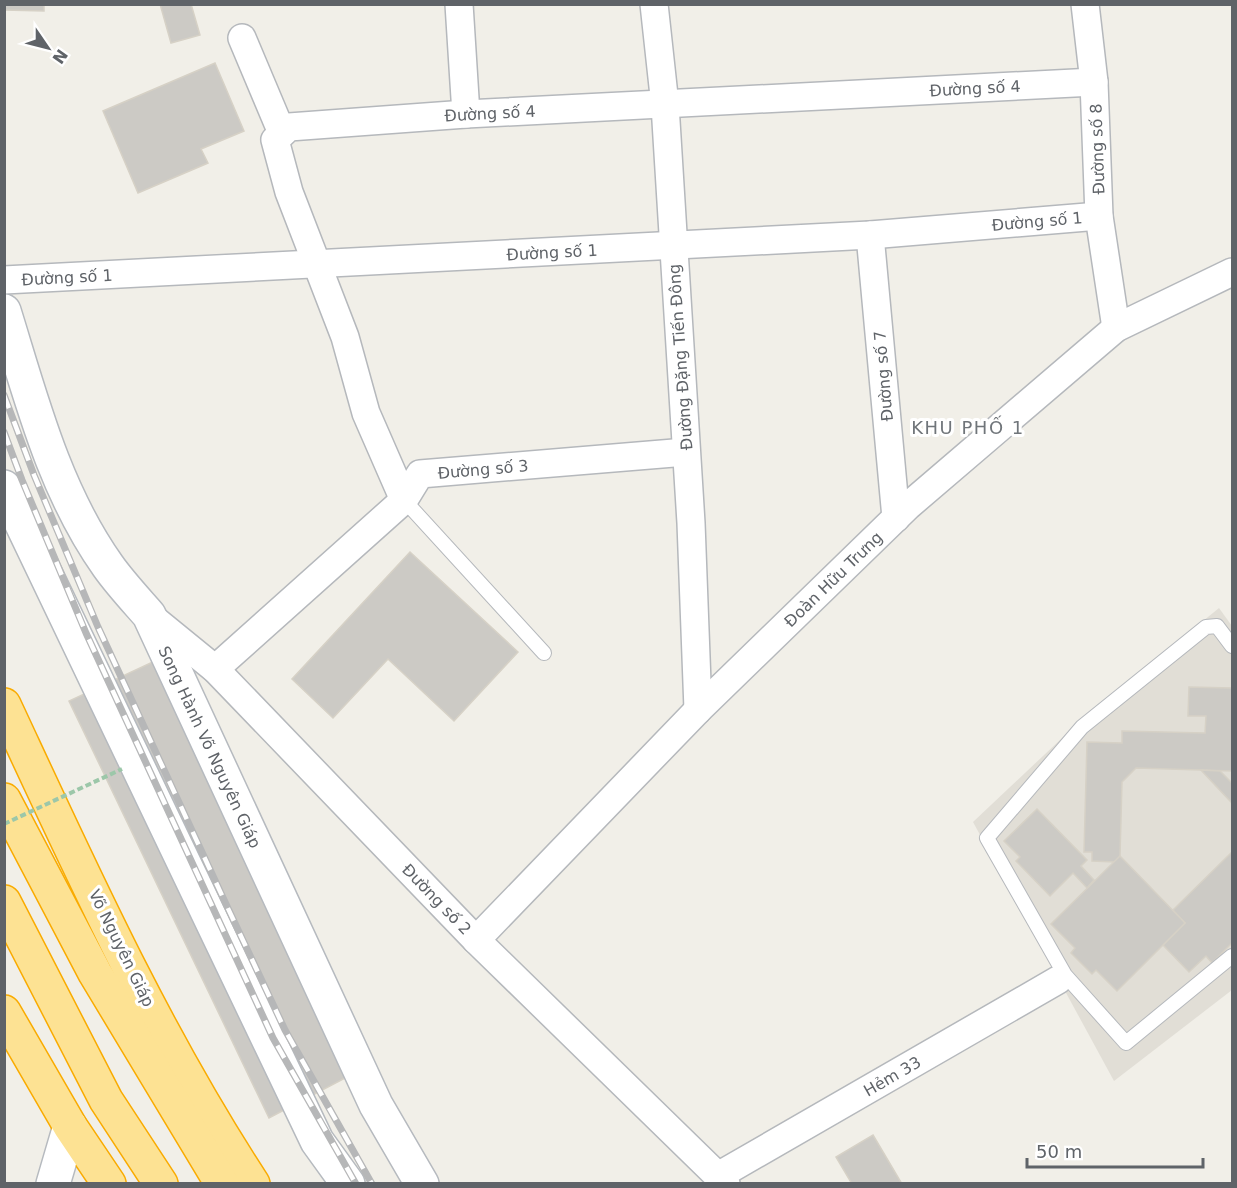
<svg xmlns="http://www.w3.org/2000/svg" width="1237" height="1188" font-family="'DejaVu Sans',sans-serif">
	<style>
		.education { fill: #e1ded6 }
		.building { fill: #cccac5; stroke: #d6d1c6; stroke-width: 1.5 }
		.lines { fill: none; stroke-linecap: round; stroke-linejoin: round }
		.lane-casing { stroke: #b5b8bc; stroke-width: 16 }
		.street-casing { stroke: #b5b8bc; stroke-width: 30 }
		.secondary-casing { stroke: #b6babf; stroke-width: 36 }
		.highway-casing { stroke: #f9ab00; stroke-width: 36 }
		.lane { stroke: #fff; stroke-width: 14 }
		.street { stroke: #fff; stroke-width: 27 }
		.secondary { stroke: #fff; stroke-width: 33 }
		.highway { stroke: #fde293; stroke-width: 33 }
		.rail-casing { stroke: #b6b7b8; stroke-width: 7 }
		.rail { stroke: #fff; stroke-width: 4.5; stroke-dasharray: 14; stroke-linecap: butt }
		.path-bridge { stroke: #9cc7a9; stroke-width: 4; stroke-dasharray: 6 3; stroke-linecap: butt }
		.labels { text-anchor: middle; stroke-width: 6; stroke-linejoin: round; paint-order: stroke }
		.street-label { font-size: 16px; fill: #5f6368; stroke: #fff }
		.neighbourhood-label { font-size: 18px; letter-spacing: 1.5px; fill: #70757a; stroke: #fff }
	</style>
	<rect width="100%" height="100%" fill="#f1efe8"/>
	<polygon class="education" points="1219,608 1232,626 1232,990 1114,1081 973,822 1078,723"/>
	<g class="building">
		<polygon points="4,4 44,4 44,11 4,10"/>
		<polygon points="160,4 191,4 200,35 171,43"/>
		<polygon points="215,63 244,131 201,149 208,163 138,193 103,111"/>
		<polygon points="410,552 518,652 454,721 388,659 333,718 292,679"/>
		<polygon points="157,660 351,1075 269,1118 69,701"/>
		<polygon points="1189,687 1232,688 1232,771 1136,768 1122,782 1120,856 1115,862 1092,861 1092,852 1084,852 1087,742 1122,743 1122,731 1205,733 1206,716 1188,716"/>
		<polygon points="1201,770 1220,771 1232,783 1232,803"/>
		<polygon points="1037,809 1087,860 1081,866 1094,880 1087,888 1073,873 1050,896 1016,861 1020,857 1004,841"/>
		<polygon points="1232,852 1232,943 1212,963 1206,956 1189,972 1163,945 1185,923 1173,910"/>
		<polygon points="1120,856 1185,923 1117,991 1096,970 1092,974 1071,953 1075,948 1051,924"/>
		<polygon points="873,1135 902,1184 852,1184 836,1157"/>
	</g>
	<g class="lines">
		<g class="lane-casing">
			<g id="lane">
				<polyline points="404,500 544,653"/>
				<polyline points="1232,646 1217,626 1206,627 1082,727 987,838 1065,975 1126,1043 1232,956"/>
			</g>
		</g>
		<g class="street-casing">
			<g id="street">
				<polyline points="459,4 466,114"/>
				<polyline points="654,4 665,105 691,523 698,710"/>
				<polyline points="1085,4 1094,82 1099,216 1116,328"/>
				<polyline points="242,38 282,133"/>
				<polyline points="870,235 896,518"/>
				<polyline points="4,280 870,235 1099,216"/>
				<polyline points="404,500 366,413 345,337 289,192 275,140 289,127 466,114 1094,82"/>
				<polyline points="150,616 215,669 476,940 726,1184"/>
				<polyline points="215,669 404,500 420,474 686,452"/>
				<polyline points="476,940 698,710 908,506 1116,328 1232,272"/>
				<polyline points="718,1176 1058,980"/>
			</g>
		</g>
		<g class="secondary-casing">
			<g id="secondary">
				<path d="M4,311C31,398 54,490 108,566C120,583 135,599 149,615L376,1105L422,1184"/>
				<polyline points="4,487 317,1141 348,1184"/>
				<polyline points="53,1184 70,1126"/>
			</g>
		</g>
		<g class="highway-casing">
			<g id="highway">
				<path d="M4,705C80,868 154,1033 253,1184"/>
				<polyline points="4,800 95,973 222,1184"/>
				<polyline points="4,902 106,1100 161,1184"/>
				<polyline points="4,1012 70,1126 109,1184"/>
			</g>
		</g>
		<use href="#lane" class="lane"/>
		<use href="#street" class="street"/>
		<use href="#secondary" class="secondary"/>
		<use href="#highway" class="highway"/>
		<g class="rail-casing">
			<g id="rail">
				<polyline points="4,395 34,475 98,627 225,902 285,1030 372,1184"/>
				<polyline points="4,432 22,480 86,633 273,1038 356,1184"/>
			</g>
		</g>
		<use href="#rail" class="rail"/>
		<polyline class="path-bridge" points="4,824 122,769"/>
	</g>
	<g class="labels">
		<g class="street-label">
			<text transform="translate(975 88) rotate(-3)" y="6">Đường số 4</text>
			<text transform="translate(490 113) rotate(-3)" y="6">Đường số 4</text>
			<text transform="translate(1097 149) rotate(-92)" y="6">Đường số 8</text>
			<text transform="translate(1037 221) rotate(-5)" y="6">Đường số 1</text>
			<text transform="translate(552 252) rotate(-3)" y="6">Đường số 1</text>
			<text transform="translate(67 277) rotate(-3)" y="6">Đường số 1</text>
			<text transform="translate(680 357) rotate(-94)" y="6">Đường Đặng Tiến Đông</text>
			<text transform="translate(883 376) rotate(-95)" y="6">Đường số 7</text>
			<text transform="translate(483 469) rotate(-5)" y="6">Đường số 3</text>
			<text transform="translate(833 579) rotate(-44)" y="6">Đoàn Hữu Trưng</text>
			<text transform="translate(210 747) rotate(65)" y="6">Song Hành Võ Nguyên Giáp</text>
			<text transform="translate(437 899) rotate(46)" y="6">Đường số 2</text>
			<text transform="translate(122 948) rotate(64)" y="6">Võ Nguyên Giáp</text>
			<text transform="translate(892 1076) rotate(-30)" y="6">Hẻm 33</text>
		</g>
		<g class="neighbourhood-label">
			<text x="968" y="434">KHU PHỐ 1</text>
		</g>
	</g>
	<rect width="1237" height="1188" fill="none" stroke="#5f6368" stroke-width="12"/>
	<g transform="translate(48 48) rotate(125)" stroke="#ffffff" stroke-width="4.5" paint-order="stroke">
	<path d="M0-4.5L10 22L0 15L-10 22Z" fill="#5f6368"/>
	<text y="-9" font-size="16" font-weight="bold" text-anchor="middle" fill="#5f6368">N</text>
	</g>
	<path d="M1027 1158v9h176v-9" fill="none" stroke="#5f6368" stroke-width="3"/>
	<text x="1036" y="1158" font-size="18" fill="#5f6368" stroke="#ffffff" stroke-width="4.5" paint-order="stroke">50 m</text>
</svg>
